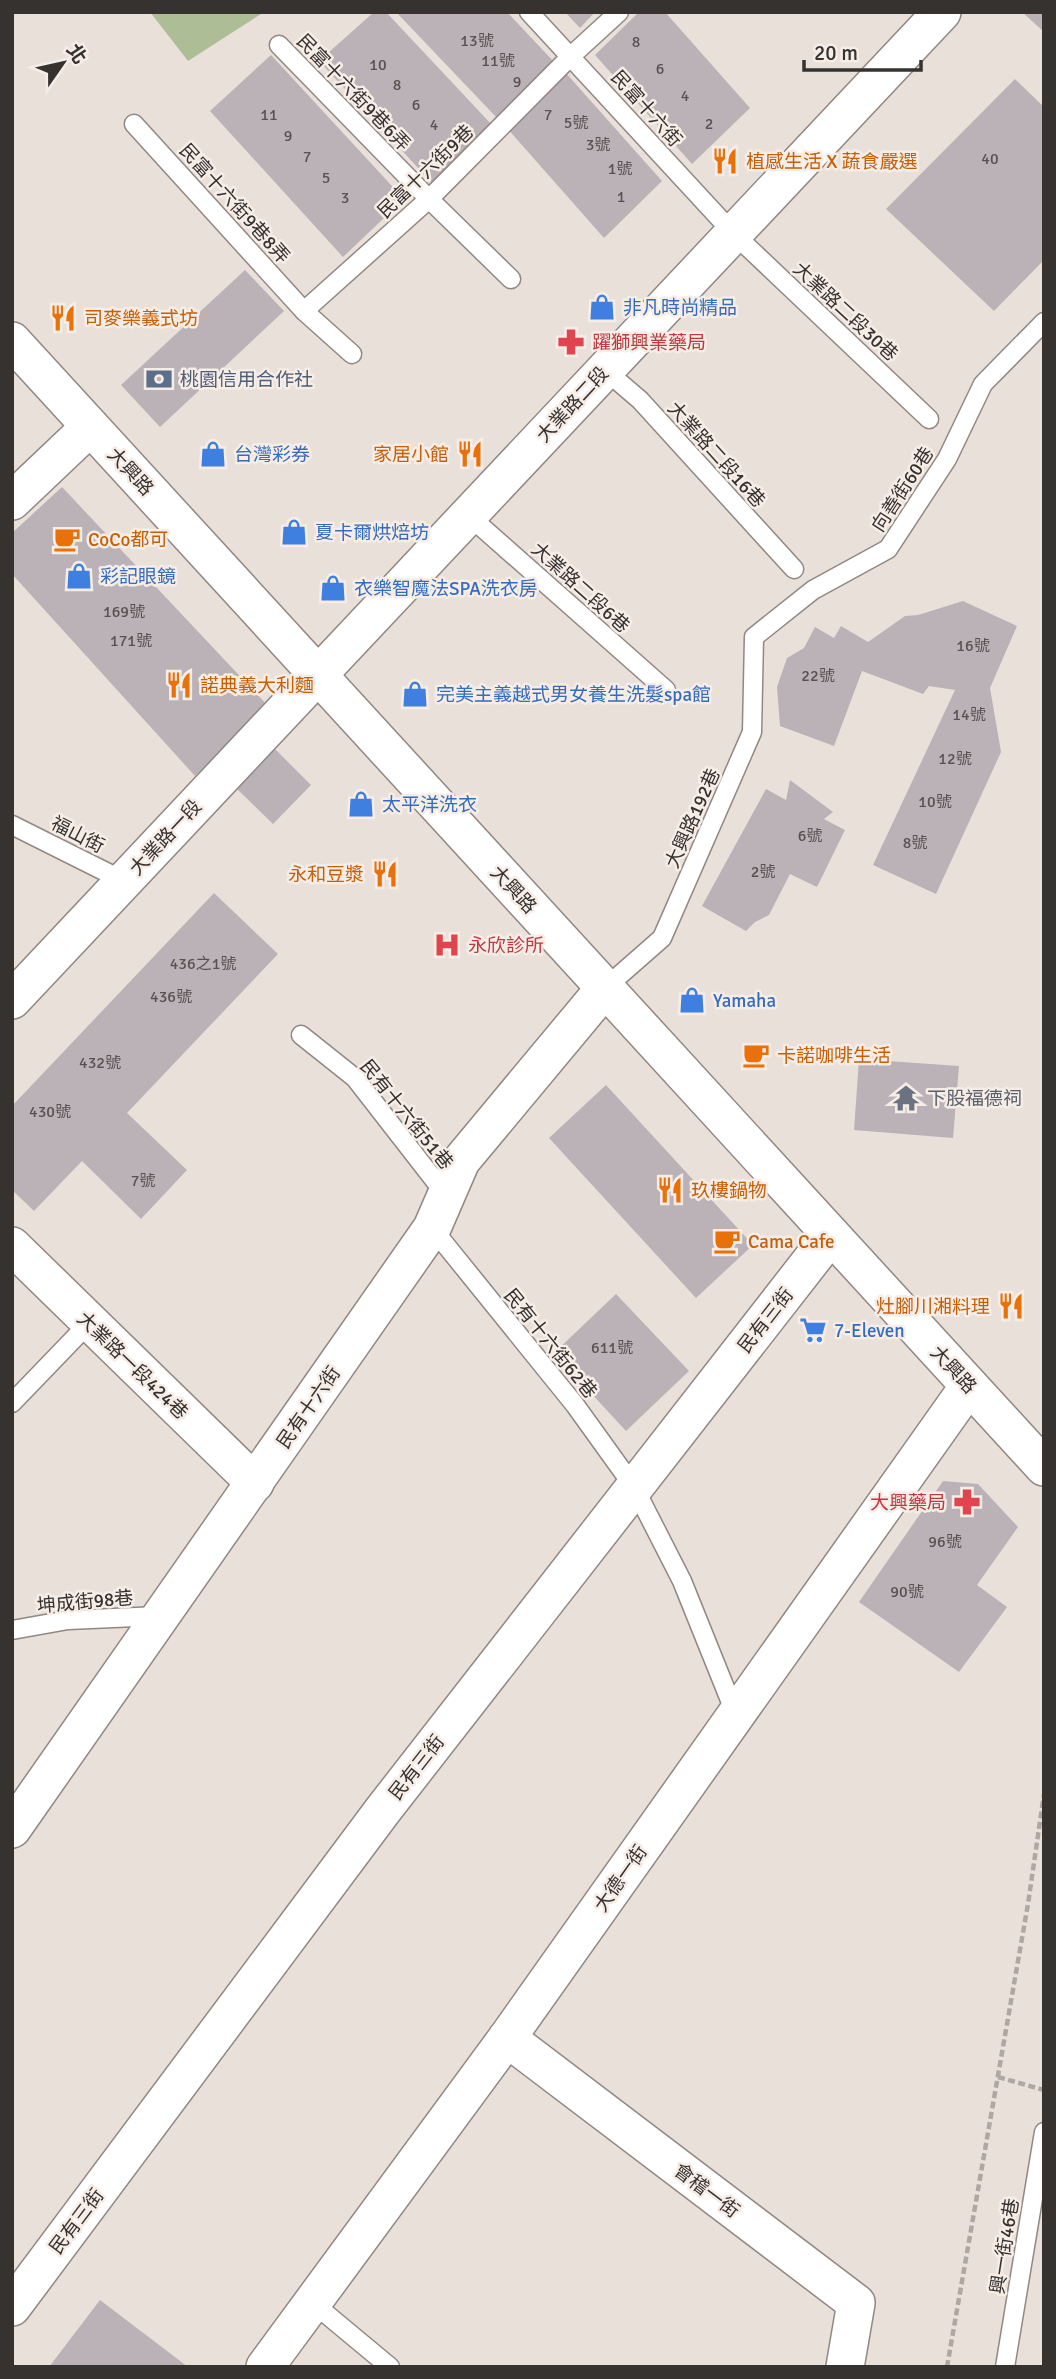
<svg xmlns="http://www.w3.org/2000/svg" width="1056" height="2379" font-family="Signika,'Noto Sans TC',sans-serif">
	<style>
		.green { fill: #adbe97 }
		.building { fill: #bbb2b7 }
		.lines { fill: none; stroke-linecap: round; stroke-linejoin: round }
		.lane-casing { stroke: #918883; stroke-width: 21 }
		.street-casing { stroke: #918883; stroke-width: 40 }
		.path { stroke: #afa7a2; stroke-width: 4.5; stroke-dasharray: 7 3.5; stroke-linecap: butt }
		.lane { stroke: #fff; stroke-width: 18 }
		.street { stroke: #fff; stroke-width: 37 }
		.labels { text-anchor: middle; stroke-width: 5; stroke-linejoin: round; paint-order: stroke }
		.number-label { font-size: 16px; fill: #575252 }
		.street-label { font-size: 19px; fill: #363230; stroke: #f7ede7 }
		.food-label { font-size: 19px; fill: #c56008; stroke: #f7ede7; text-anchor: start }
		.shop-label { font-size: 19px; fill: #366cbe; stroke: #f7ede7; text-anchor: start }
		.health-label { font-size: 19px; fill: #be3a42; stroke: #f7ede7; text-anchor: start }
		.service-label { font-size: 19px; fill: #4e5e75; stroke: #f7ede7; text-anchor: start }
		.worship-label { font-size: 19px; fill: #5b616d; stroke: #f7ede7; text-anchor: start }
	</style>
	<rect width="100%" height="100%" fill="#eae0da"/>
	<polygon class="green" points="150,12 264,12 188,61"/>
	<g class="building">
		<polygon points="374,12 386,12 492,125 432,183 319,61"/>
		<polygon points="396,12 507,12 555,63 498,119"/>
		<polygon points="565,12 595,12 580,28"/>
		<polygon points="639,12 665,12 750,108 692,164 595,55"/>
		<polygon points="1022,12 1044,12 1044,32"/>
		<polygon points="271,55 404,199 343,257 210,111"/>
		<polygon points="565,72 662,181 604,238 507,128"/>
		<polygon points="1015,79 1044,107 1044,260 994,311 886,209"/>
		<polygon points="245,270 284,311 160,427 121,385"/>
		<polygon points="62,487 269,707 195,776 12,574 12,533"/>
		<polygon points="963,601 1017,626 990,688 1001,752 936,894 873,865 955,690 929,686 923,694 862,671 834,746 780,726 777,687 787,658 804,648 815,627 834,638 841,626 868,642 905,616 918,615"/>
		<polygon points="272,746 311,785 273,824 233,785"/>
		<polygon points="790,780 833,812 824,819 845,830 817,887 790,874 769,915 755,922 746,931 702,906 766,789 786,800"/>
		<polygon points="214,893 278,954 127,1113 187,1170 141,1219 82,1161 34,1211 12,1190 12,1106"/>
		<polygon points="859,1059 959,1066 953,1138 854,1130"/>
		<polygon points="606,1085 753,1245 696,1298 549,1138"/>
		<polygon points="616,1294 689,1371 626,1431 554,1353"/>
		<polygon points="943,1481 978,1484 1018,1527 977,1585 1007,1607 959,1672 859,1602"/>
		<polygon points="100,2300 188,2367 49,2367"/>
	</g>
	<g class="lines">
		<g class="lane-casing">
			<g id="lane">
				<polyline points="529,12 734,234 929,419"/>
				<polyline points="279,45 429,199 511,279"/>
				<polyline points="134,124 304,311 352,354"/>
				<polyline points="304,311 429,199 571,56 619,12"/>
				<polyline points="605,370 640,400 794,569"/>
				<polyline points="468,515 666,690"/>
				<polyline points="12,825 124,881"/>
				<polyline points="605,988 662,938 752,732 754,637 813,590 888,549 947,459 983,384 1044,322"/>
				<polyline points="301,1035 355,1078 446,1195"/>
				<polyline points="432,1228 575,1405 634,1487 682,1581 736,1715"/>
				<polyline points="12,1403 90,1322"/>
				<polyline points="12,1630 68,1620 159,1616"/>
				<polyline points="313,2303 390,2367"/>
				<polyline points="1005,2367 1044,2132"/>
			</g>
		</g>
		<g class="street-casing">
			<g id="street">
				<polyline points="12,341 1044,1467"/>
				<polyline points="12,501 90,427"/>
				<polyline points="12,1000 942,12"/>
				<polyline points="12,1246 255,1483"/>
				<polyline points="12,1829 432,1228 461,1161 605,988"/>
				<polyline points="507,2038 856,2303 845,2367"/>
				<polyline points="12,2307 383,1810 831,1235"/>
				<polyline points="265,2367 507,2038 969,1386"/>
			</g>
		</g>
		<g class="path">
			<polyline points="998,2077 1044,2090"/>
			<polyline points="947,2367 1028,1904 1044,1794"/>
		</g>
		<use href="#lane" class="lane"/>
		<use href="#street" class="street"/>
	</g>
	<defs>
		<g id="restaurant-bare" transform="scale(2.1)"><path d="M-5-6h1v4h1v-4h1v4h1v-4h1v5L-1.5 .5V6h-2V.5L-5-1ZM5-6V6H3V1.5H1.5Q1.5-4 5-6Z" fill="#e8710a" stroke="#f7ede7" stroke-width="2.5" paint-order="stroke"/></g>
		<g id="shop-bare" transform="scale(2.1)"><path d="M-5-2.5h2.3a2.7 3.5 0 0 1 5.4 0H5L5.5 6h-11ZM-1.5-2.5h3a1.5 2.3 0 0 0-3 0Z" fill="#3f7fe0" stroke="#f7ede7" stroke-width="2.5" paint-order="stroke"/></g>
		<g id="pharmacy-bare" transform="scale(2.1)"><path d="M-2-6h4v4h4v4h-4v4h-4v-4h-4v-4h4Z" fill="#e0444e" stroke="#f7ede7" stroke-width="2.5" paint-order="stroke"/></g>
		<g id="bank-bare" transform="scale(2.1)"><path d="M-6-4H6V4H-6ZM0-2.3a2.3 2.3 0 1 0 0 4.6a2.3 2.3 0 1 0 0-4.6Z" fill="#5c6f8a" stroke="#f7ede7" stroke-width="2.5" paint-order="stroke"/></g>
		<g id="cafe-bare" transform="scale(2.1)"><path d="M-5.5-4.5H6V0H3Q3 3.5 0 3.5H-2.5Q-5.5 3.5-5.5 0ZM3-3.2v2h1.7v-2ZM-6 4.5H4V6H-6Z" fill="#e8710a" stroke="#f7ede7" stroke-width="2.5" paint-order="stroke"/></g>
		<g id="hospital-bare" transform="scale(2.1)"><path d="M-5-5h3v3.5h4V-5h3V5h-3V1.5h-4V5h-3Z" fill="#e0444e" stroke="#f7ede7" stroke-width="2.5" paint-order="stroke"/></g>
		<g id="temple-bare" transform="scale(2.1)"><path d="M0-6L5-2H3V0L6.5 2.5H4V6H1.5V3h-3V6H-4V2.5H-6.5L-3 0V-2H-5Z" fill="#6b7280" stroke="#f7ede7" stroke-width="2.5" paint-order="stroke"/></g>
		<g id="supermarket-bare" transform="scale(2.1)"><path d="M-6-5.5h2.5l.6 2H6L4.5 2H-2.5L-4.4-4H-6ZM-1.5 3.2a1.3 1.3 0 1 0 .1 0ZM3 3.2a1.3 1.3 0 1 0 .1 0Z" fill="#3f7fe0" stroke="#f7ede7" stroke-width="2.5" paint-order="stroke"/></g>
	</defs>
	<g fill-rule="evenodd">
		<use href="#restaurant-bare" x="725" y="161"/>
		<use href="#shop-bare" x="602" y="307"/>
		<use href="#restaurant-bare" x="63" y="318"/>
		<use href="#pharmacy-bare" x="571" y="342"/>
		<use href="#bank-bare" x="159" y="379"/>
		<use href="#shop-bare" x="213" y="454"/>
		<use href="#restaurant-bare" x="470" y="454"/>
		<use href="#shop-bare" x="294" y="532"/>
		<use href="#cafe-bare" x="67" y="539"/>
		<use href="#shop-bare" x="79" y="576"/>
		<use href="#shop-bare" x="333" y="588"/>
		<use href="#restaurant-bare" x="179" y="685"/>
		<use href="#shop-bare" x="415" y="694"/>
		<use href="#shop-bare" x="361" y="804"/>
		<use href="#restaurant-bare" x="385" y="874"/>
		<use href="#hospital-bare" x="447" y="945"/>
		<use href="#shop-bare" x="692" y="1000"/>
		<use href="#cafe-bare" x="756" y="1055"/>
		<use href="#temple-bare" x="906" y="1098"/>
		<use href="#restaurant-bare" x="670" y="1190"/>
		<use href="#cafe-bare" x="727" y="1241"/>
		<use href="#restaurant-bare" x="1011" y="1306"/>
		<use href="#supermarket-bare" x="813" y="1330"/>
		<use href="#pharmacy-bare" x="967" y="1502"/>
	</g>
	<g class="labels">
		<g class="number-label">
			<text x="477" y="46">13號</text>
			<text x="636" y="47">8</text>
			<text x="498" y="66">11號</text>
			<text x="378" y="70">10</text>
			<text x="660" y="74">6</text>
			<text x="517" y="87">9</text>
			<text x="397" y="90">8</text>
			<text x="685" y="101">4</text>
			<text x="416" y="110">6</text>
			<text x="269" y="120">11</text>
			<text x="548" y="120">7</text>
			<text x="576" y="128">5號</text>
			<text x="709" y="129">2</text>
			<text x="434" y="130">4</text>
			<text x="288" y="141">9</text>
			<text x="598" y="150">3號</text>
			<text x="307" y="162">7</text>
			<text x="990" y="164">40</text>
			<text x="620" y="174">1號</text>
			<text x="326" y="183">5</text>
			<text x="621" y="202">1</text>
			<text x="345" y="203">3</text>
			<text x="124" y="617">169號</text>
			<text x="131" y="646">171號</text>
			<text x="973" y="651">16號</text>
			<text x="818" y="681">22號</text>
			<text x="969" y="720">14號</text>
			<text x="955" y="764">12號</text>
			<text x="935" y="807">10號</text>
			<text x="810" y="841">6號</text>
			<text x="915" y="848">8號</text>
			<text x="763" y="877">2號</text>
			<text x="203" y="969">436之1號</text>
			<text x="171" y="1002">436號</text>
			<text x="100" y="1068">432號</text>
			<text x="50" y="1117">430號</text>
			<text x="143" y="1186">7號</text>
			<text x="612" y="1353">611號</text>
			<text x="945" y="1547">96號</text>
			<text x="907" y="1597">90號</text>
		</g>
		<g class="street-label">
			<text transform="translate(354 92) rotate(46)" y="7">民富十六街9巷6弄</text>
			<text transform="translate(647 108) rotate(48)" y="7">民富十六街</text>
			<text transform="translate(425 171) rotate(-44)" y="7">民富十六街9巷</text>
			<text transform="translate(235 203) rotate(48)" y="7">民富十六街9巷8弄</text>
			<text transform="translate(846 311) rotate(43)" y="7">大業路二段30巷</text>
			<text transform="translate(572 404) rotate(-47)" y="7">大業路二段</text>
			<text transform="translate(717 454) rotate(48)" y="7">大業路二段16巷</text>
			<text transform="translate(131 471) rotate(47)" y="7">大興路</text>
			<text transform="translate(902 489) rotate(-57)" y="7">向善街60巷</text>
			<text transform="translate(581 587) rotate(42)" y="7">大業路二段6巷</text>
			<text transform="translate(692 818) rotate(-66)" y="7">大興路192巷</text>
			<text transform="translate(78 834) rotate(27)" y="7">福山街</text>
			<text transform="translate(165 837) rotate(-47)" y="7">大業路一段</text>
			<text transform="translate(514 889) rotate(47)" y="7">大興路</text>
			<text transform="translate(407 1114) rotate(51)" y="7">民有十六街51巷</text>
			<text transform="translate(765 1320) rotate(-52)" y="7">民有三街</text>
			<text transform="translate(551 1343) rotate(51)" y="7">民有十六街62巷</text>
			<text transform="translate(133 1365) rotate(44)" y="7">大業路一段424巷</text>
			<text transform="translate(954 1369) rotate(47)" y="7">大興路</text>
			<text transform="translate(308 1407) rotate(-55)" y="7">民有十六街</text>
			<text transform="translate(85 1601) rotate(-5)" y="7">坤成街98巷</text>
			<text transform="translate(416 1767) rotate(-52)" y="7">民有三街</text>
			<text transform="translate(620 1878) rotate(-55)" y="7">大德一街</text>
			<text transform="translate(707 2190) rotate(37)" y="7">會稽一街</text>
			<text transform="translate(76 2221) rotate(-53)" y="7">民有三街</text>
			<text transform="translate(1004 2246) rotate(-81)" y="7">興一街46巷</text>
		</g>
		<g class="food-label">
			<text x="746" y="168">植感生活 X 蔬食嚴選</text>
			<text x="84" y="325">司麥樂義式坊</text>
			<text x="449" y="461" text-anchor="end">家居小館</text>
			<text x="88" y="546">CoCo都可</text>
			<text x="200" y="692">諾典義大利麵</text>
			<text x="364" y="881" text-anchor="end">永和豆漿</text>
			<text x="777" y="1062">卡諾咖啡生活</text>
			<text x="691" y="1197">玖樓鍋物</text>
			<text x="748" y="1248">Cama Cafe</text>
			<text x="990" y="1313" text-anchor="end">灶腳川湘料理</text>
		</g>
		<g class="shop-label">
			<text x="623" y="314">非凡時尚精品</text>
			<text x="234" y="461">台灣彩券</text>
			<text x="315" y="539">夏卡爾烘焙坊</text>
			<text x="100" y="583">彩記眼鏡</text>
			<text x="354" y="595">衣樂智魔法SPA洗衣房</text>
			<text x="436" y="701">完美主義越式男女養生洗髮spa館</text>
			<text x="382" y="811">太平洋洗衣</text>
			<text x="713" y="1007">Yamaha</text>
			<text x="834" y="1337">7-Eleven</text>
		</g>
		<g class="health-label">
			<text x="592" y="349">躍獅興業藥局</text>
			<text x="468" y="952">永欣診所</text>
			<text x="946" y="1509" text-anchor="end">大興藥局</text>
		</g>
		<g class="service-label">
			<text x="180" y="386">桃園信用合作社</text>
		</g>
		<g class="worship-label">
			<text x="927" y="1105">下股福德祠</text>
		</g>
	</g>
	<rect width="1056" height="2379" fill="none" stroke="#363230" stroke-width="28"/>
	<g transform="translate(63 63) rotate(56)" stroke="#f7ede7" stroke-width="5" paint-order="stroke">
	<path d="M0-5L12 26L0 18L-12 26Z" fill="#363230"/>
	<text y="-10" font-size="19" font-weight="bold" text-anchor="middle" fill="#363230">北</text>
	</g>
	<path d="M804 60v10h117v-10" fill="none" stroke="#363230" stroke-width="3.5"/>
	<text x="814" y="60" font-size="21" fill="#363230" stroke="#f7ede7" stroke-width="5" paint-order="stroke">20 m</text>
</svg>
